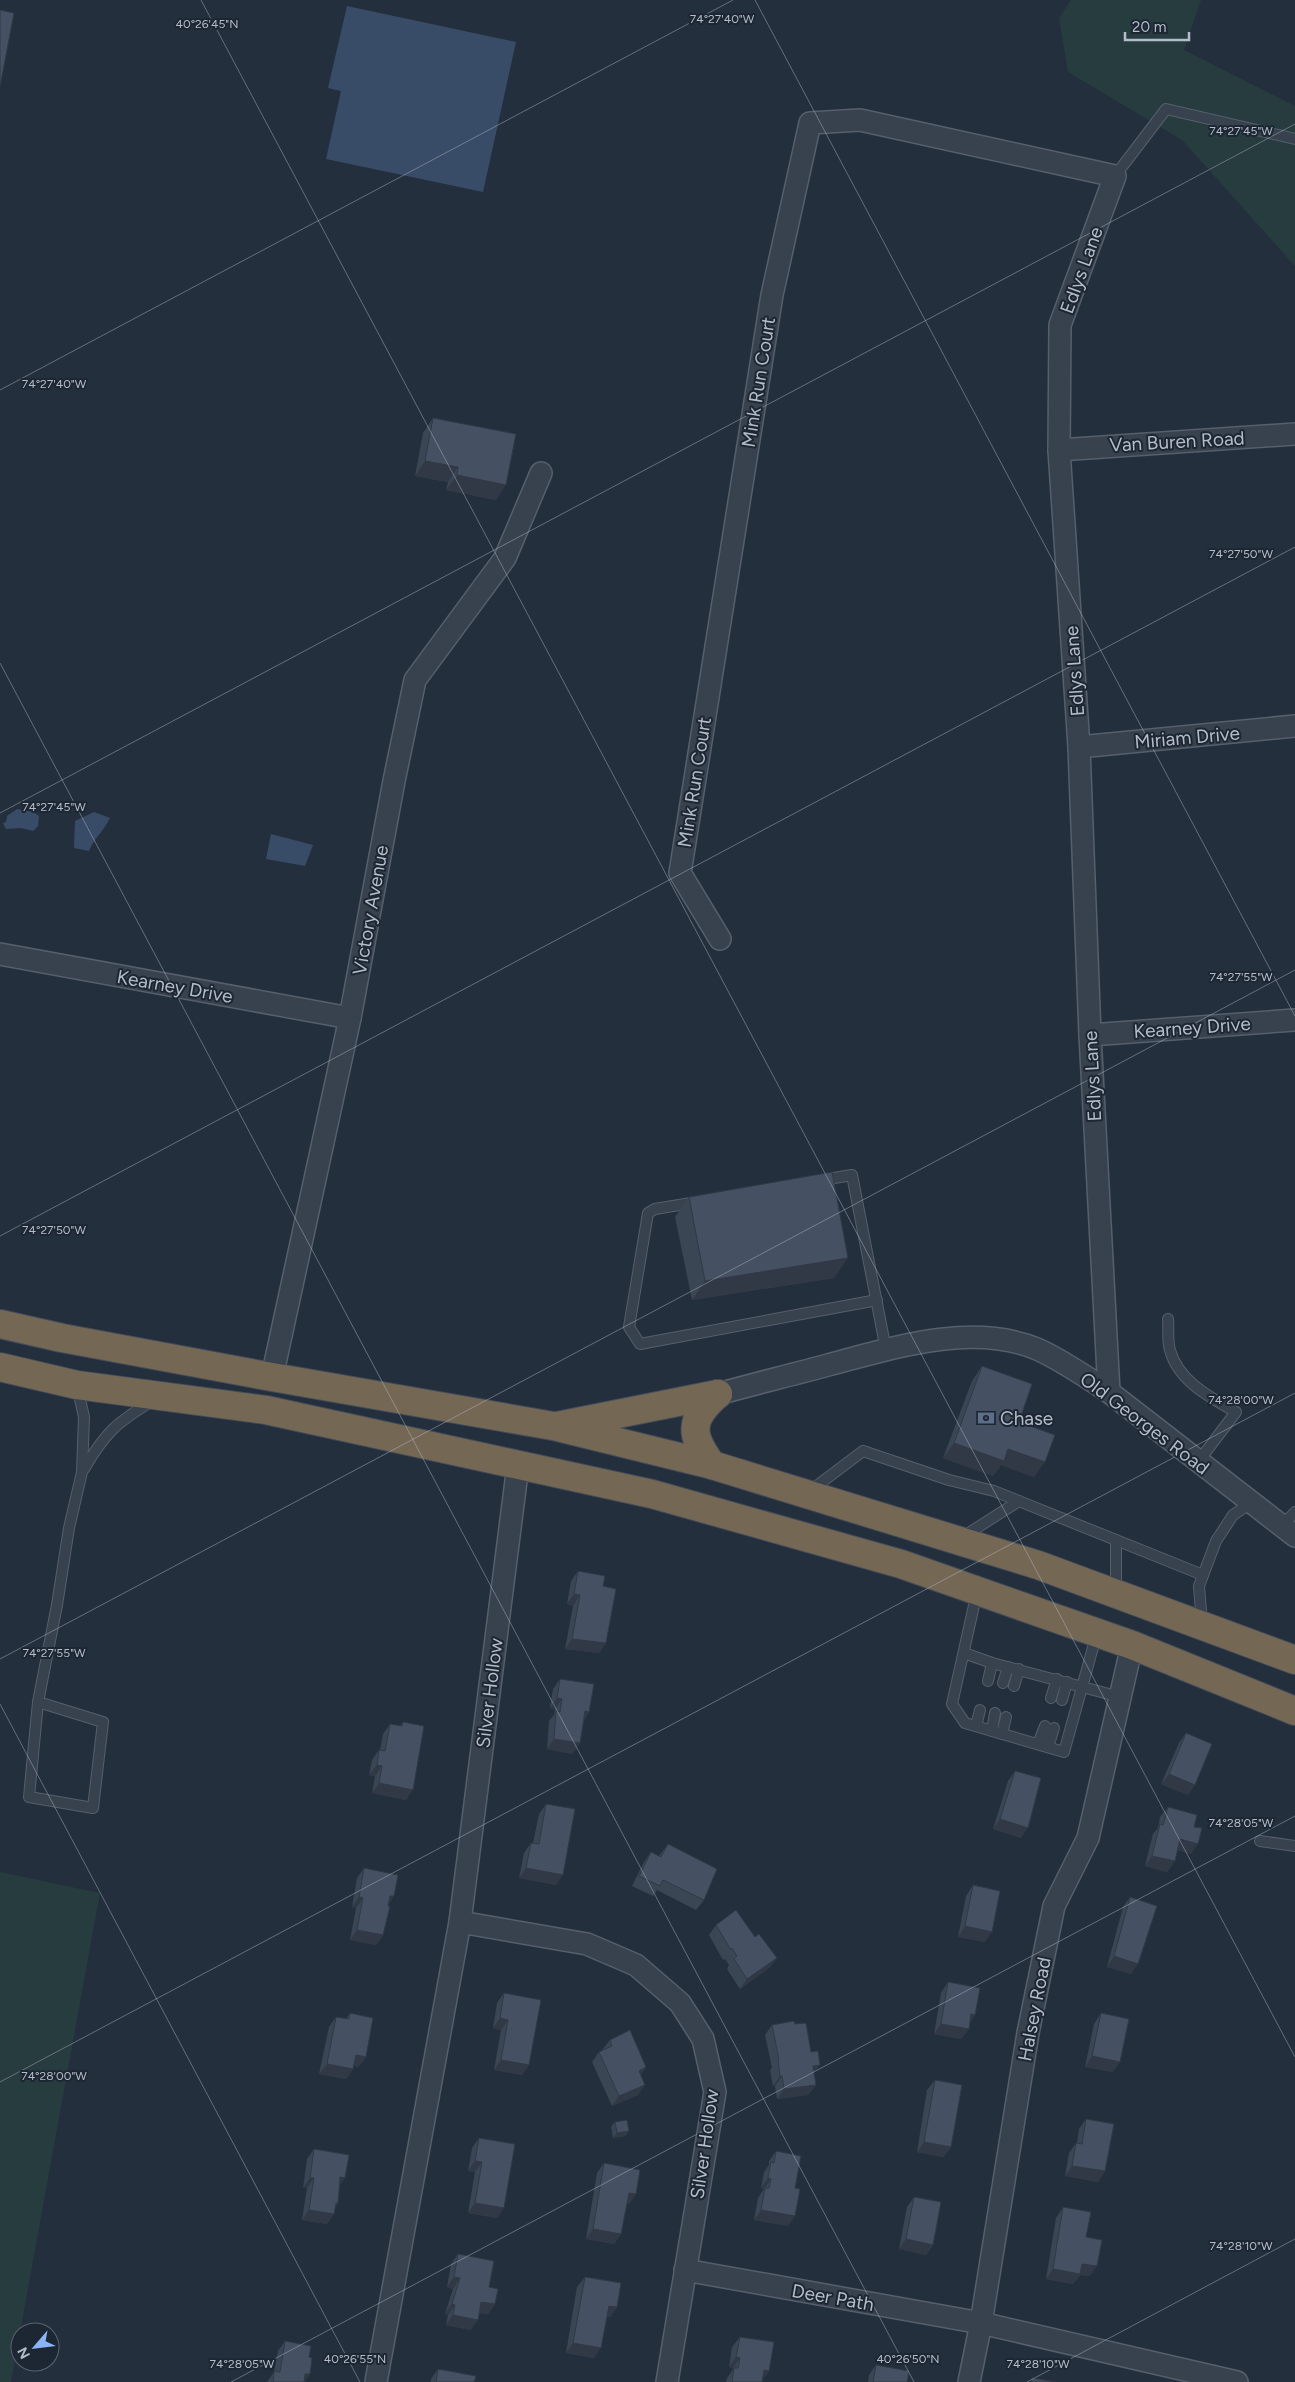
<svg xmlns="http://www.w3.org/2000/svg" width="1295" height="2382" font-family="Figtree,sans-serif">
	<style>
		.green { fill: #263c3f }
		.water { fill: #394c67 }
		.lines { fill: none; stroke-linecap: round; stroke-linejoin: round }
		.lane-casing { stroke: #565f6c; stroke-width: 12 }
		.street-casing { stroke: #565f6c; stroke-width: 24 }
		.highway-casing { stroke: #434c59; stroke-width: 30 }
		.lane { stroke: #38414e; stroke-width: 10 }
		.street { stroke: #38414e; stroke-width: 21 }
		.highway { stroke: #746855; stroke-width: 28 }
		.wall { fill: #3b4654 }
		.shaded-wall { fill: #303945 }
		.building { fill: #455162; stroke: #303945 }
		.ticks { fill: none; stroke: #b4bcc9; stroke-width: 1; stroke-opacity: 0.45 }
		.labels { text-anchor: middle; stroke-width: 4; stroke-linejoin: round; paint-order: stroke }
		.street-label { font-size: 19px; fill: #b4bcc9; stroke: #1d2633 }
		.poi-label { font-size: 19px; fill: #b4bcc9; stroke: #1d2633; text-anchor: start }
		.ticks-label { font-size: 12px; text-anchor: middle; fill: #b4bcc9; stroke: #1d2633; stroke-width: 4; stroke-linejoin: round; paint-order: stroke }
	</style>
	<rect width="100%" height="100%" fill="#242f3e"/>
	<g class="green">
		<polygon points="1071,0 1201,0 1184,50 1295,106 1295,266 1182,140 1068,72 1059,18"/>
		<polygon points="0,1872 100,1893 11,2382 0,2382"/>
	</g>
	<g class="water">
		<polygon points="347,6 516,42 483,192 326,159 341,91 328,88"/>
		<polygon points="17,809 33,812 39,816 38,826 33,831 21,828 6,829 3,823 6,822 7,816"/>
		<path d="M94,812L110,818C104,831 94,838 89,851L74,848L75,821Z"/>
		<polygon points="271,834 313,845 305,866 266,859"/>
	</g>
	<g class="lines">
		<g class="lane-casing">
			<g id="lane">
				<polyline points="1115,176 1166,109 1295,139"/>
				<polyline points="822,1180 852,1175 886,1350"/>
				<polyline points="697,1202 655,1209 648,1213 629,1327 640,1344 877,1300"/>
				<path d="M1168,1319C1169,1328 1167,1340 1170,1350C1178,1381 1211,1398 1236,1412L1198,1462"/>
				<path d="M84,1469C105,1433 116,1423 152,1401"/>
				<polyline points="810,1491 863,1451 949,1480 994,1491 1203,1575"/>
				<polyline points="1282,1526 1295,1512"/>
				<polyline points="961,1538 1019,1501"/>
				<polyline points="1116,1540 1116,1592"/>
				<polyline points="977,1592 952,1704 965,1723 1064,1752 1097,1633"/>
				<polyline points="1202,1624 1199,1586 1216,1541 1233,1515 1251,1503"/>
				<polyline points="964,1653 992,1663 1120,1697"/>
				<polyline points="988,1681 992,1663"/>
				<polyline points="1003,1683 1008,1667"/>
				<polyline points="1014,1686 1019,1669"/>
				<polyline points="1051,1698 1057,1679"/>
				<polyline points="1062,1700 1067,1682"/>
				<polyline points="38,1702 103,1722 93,1808 29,1797 38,1702 57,1605 69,1528 82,1472 84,1417 77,1386"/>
				<polyline points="976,1726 980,1710"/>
				<polyline points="992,1731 995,1713"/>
				<polyline points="1002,1734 1006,1717"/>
				<polyline points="1038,1744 1045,1726"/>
				<polyline points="1048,1747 1054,1728"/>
				<polyline points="1260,1841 1295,1846"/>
			</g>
		</g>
		<g class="street-casing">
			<g id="street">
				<polyline points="1059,450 1295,434"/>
				<polyline points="1079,747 1295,726"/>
				<polyline points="720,939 680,873 772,295 810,123 860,120 1115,176 1060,325 1059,450 1079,747 1090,1035 1109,1392"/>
				<polyline points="0,954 350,1018"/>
				<polyline points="1090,1035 1295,1020"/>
				<polyline points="272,1377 350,1018 394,781 415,680 505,558 541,473"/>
				<path d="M718,1394C754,1384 791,1375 828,1365C892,1348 972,1322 1037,1349C1062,1360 1086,1377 1109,1392L1295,1536"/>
				<polyline points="460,1922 587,1944 636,1965 680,2003 703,2039 715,2092 667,2382"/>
				<polyline points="685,2270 981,2323 1237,2382"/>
				<polyline points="376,2382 460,1922 518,1465"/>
				<polyline points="969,2382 981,2323 1028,2033 1054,1906 1088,1838 1132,1645"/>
			</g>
		</g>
		<g class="highway-casing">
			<g id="highway">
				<polyline points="0,1324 62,1338 272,1377 553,1426 712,1465 1038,1565 1295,1660"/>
				<polyline points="0,1367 77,1385 266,1410 652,1494 901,1564 1132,1645 1295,1711"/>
				<polyline points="557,1426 718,1394"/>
				<path d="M712,1465C690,1435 688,1420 718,1394"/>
			</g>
		</g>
		<use href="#lane" class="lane"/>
		<use href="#street" class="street"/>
		<use href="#highway" class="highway"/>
	</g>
	<g class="wall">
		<polygon points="433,418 496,500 446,490 448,482 415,476 423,433"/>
		<polygon points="689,1197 834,1278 692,1300 675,1217"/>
		<polygon points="982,1366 1034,1477 1001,1465 993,1476 943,1458 972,1381"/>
		<polygon points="578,1571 606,1643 599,1653 565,1649 573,1606 567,1604 571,1581"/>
		<polygon points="560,1679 589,1712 584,1720 580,1743 572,1754 547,1749 549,1721 554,1715 555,1709 550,1708 553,1689"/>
		<polygon points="403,1722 406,1800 372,1793 375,1776 369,1775 372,1760 379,1750 380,1750 383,1734 390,1724 400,1726"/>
		<polygon points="1186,1733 1188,1795 1161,1784 1179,1743"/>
		<polygon points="1015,1771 1021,1838 993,1829 1008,1781"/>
		<polygon points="546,1804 556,1885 519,1878 524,1853 531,1843 533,1843 539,1814"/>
		<polygon points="1168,1807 1194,1827 1191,1854 1177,1850 1175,1861 1167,1872 1145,1866 1153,1834 1158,1828 1160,1817"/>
		<polygon points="668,1844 704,1900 696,1910 657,1890 653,1896 632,1886 644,1862 651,1852 659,1856"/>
		<polygon points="364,1868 388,1905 383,1935 376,1945 350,1940 356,1908 352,1907 357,1878"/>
		<polygon points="973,1885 985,1942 958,1937 966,1896"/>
		<polygon points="1130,1897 1131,1974 1107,1967 1123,1907"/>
		<polygon points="716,1925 755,1937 777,1958 769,1968 740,1989 727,1969 729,1965 725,1959 723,1960 709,1935"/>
		<polygon points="948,1982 975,2015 970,2022 961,2039 934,2034 941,1993"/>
		<polygon points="504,1993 529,2065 522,2075 494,2070 501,2030 493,2028 497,2003"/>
		<polygon points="350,2013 366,2057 358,2067 354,2066 353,2069 346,2079 319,2074 329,2027 336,2017 346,2019"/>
		<polygon points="1101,2013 1113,2072 1085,2067 1094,2024"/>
		<polygon points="772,2025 814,2074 816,2085 808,2095 777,2099 775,2086 773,2086 770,2070 772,2068 765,2035"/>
		<polygon points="610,2040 646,2067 641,2075 638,2095 612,2106 592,2062 599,2052 602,2050"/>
		<polygon points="935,2080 951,2147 943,2157 917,2152 927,2090"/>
		<polygon points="1086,2119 1105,2171 1098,2182 1065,2176 1069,2153 1076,2143 1077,2143 1079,2129"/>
		<polygon points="615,2122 626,2136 613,2138 611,2127"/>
		<polygon points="479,2138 504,2208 497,2218 468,2213 475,2172 468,2171 472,2148"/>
		<polygon points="314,2149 340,2185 338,2203 335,2208 334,2214 327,2224 302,2220 307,2188 303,2188 307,2159"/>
		<polygon points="776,2151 788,2226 754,2220 758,2198 763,2190 764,2189 761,2188 764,2172 769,2165 769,2161"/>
		<polygon points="604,2163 636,2194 629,2204 627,2204 621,2234 614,2244 586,2239 597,2173"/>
		<polygon points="914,2197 933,2245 926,2255 899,2249 907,2207"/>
		<polygon points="1063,2207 1086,2237 1090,2276 1080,2275 1073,2284 1046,2279 1056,2218"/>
		<polygon points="458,2254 489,2287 495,2304 488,2314 479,2313 471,2330 446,2325 448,2315 445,2314 453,2289 447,2287 451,2264"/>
		<polygon points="585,2277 617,2307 610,2317 607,2317 594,2358 566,2353 577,2287"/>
		<polygon points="740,2337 762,2381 762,2382 726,2382 727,2378 732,2371 733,2368 729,2367 732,2347"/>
		<polygon points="285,2341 310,2374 304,2382 267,2382 274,2372 278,2351"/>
		<polygon points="876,2365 907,2382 868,2382 869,2375"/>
		<polygon points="438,2369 474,2382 431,2382 431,2379"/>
	</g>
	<g class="shaded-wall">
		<polygon points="425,461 458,467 448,482 415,476"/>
		<polygon points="457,475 506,485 496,500 446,490"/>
		<polygon points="848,1258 834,1278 692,1300 705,1281"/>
		<polygon points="954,1443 1008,1449 1045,1462 1034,1477 1001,1465 993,1476 943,1458"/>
		<polygon points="574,1594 580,1595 573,1606 567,1604"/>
		<polygon points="572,1639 606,1643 599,1653 565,1649"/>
		<polygon points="557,1698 562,1699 555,1709 550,1708"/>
		<polygon points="585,1711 589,1712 582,1722"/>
		<polygon points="554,1739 580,1743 572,1754 547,1749"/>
		<polygon points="377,1765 382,1766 375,1776 369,1775"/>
		<polygon points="1169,1774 1195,1785 1188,1795 1161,1784"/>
		<polygon points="379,1783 413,1790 406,1800 372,1793"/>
		<polygon points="1000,1819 1028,1828 1021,1838 993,1829"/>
		<polygon points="1180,1839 1198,1844 1191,1854 1173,1849"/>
		<polygon points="1152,1856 1175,1861 1167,1872 1145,1866"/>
		<polygon points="526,1868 563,1875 556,1885 519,1878"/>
		<polygon points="390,1896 394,1896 387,1907"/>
		<polygon points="359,1897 363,1898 356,1908 352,1907"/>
		<polygon points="965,1926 992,1932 985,1942 958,1937"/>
		<polygon points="357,1930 383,1935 376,1945 350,1940"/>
		<polygon points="1114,1956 1138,1964 1131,1974 1107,1967"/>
		<polygon points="777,1958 769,1968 740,1989 747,1979"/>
		<polygon points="971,2014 975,2015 967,2025"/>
		<polygon points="500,2018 508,2020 501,2030 493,2028"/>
		<polygon points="941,2024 969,2029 961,2039 934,2034"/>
		<polygon points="356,2055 366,2057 358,2067 349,2065"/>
		<polygon points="1092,2056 1120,2062 1113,2072 1085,2067"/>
		<polygon points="501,2060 529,2065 522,2075 494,2070"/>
		<polygon points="327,2064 353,2069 346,2079 319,2074"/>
		<polygon points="820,2065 813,2075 813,2066"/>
		<polygon points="646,2067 639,2077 639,2071"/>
		<polygon points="780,2076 782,2076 775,2086 773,2086"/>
		<polygon points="645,2085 638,2095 612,2106 619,2096"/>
		<polygon points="816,2085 808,2095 777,2099 784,2089"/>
		<polygon points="629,2131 626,2136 613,2138 617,2133"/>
		<polygon points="924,2142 951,2147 943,2157 917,2152"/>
		<polygon points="475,2161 482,2162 475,2172 468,2171"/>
		<polygon points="1072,2166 1105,2171 1098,2182 1065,2176"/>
		<polygon points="340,2177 345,2178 338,2188"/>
		<polygon points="310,2178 314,2178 307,2188 303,2188"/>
		<polygon points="768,2178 771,2179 764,2189 761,2188"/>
		<polygon points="629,2193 636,2194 629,2204 622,2203"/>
		<polygon points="336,2203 338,2203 331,2214 334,2214 327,2224 302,2220 309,2210"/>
		<polygon points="475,2203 504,2208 497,2218 468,2213"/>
		<polygon points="761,2210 795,2216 788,2226 754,2220"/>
		<polygon points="593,2229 621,2234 614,2244 586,2239"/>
		<polygon points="906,2239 933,2245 926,2255 899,2249"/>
		<polygon points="1082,2264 1097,2266 1090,2276 1080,2275 1073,2284 1046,2279 1053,2269"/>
		<polygon points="454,2277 460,2278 453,2289 447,2287"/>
		<polygon points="481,2302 495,2304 488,2314 474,2312"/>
		<polygon points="452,2304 455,2305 448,2315 445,2314"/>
		<polygon points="609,2306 617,2307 610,2317 601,2316"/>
		<polygon points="453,2315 478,2320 471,2330 446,2325"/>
		<polygon points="573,2343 601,2348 594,2358 566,2353"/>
		<polygon points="736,2357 740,2358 733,2368 729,2367"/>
		<polygon points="764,2370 769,2371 762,2381"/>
		<polygon points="305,2374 310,2374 304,2382 299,2382"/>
	</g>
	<g class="building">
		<polygon points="0,10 14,13 0,87"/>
		<polygon points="433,418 516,434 506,485 457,475 458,467 425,461"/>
		<polygon points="832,1172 848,1258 705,1281 689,1197"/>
		<polygon points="982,1366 1032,1384 1019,1422 1055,1435 1045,1462 1008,1449 1004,1461 954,1443"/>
		<polygon points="578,1571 605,1576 603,1586 616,1589 606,1643 572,1639 580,1595 574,1594"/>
		<polygon points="560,1679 594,1684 589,1712 585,1711 580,1743 554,1739 556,1711 560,1712 562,1699 557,1698"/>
		<polygon points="403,1722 424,1726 413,1790 379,1783 382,1766 377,1765 379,1750 385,1751 390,1724 402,1726"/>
		<polygon points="1186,1733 1212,1744 1195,1785 1169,1774"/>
		<polygon points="1015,1771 1041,1778 1028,1828 1000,1819"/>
		<polygon points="546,1804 575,1809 563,1875 526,1868 531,1843 539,1844"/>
		<polygon points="1168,1807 1197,1815 1194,1827 1202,1828 1198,1844 1180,1839 1175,1861 1152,1856 1160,1824 1163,1825"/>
		<polygon points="668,1844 717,1869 704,1900 663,1880 660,1886 639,1876 651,1852 661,1857"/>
		<polygon points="364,1868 398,1875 394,1896 390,1896 388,1906 390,1906 383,1935 357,1930 363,1898 359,1897"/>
		<polygon points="973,1885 1000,1891 992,1932 965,1926"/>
		<polygon points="1130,1897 1157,1906 1138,1964 1114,1956"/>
		<polygon points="736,1910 755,1937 759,1934 777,1958 747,1979 734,1959 737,1956 732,1948 731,1950 716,1925"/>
		<polygon points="948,1982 980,1988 975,2015 971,2014 969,2029 941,2024"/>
		<polygon points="504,1993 541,2000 529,2065 501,2060 508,2020 500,2018"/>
		<polygon points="350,2013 373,2018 366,2057 356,2055 353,2069 327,2064 336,2017 349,2019"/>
		<polygon points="1101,2013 1129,2019 1120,2062 1092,2056"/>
		<polygon points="794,2021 795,2024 806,2023 811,2052 818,2051 820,2065 813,2066 816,2085 784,2089 782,2076 780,2076 778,2060 779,2060 772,2025"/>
		<polygon points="630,2030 646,2067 639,2071 645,2085 619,2096 599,2052 612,2046 610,2040"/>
		<polygon points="935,2080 962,2085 951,2147 924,2142"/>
		<polygon points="1086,2119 1114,2124 1105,2171 1072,2166 1076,2143 1082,2144"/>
		<polygon points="627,2120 629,2131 617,2133 615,2122"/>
		<polygon points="479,2138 515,2144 504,2208 475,2203 482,2162 475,2161"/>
		<polygon points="314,2149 349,2155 345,2178 340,2177 338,2203 336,2203 334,2214 309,2210 314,2178 310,2178"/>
		<polygon points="776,2151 801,2156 795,2188 800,2189 795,2216 761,2210 765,2188 769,2188 771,2179 768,2178 771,2162 774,2163"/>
		<polygon points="604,2163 640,2170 636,2194 629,2193 621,2234 593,2229"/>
		<polygon points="914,2197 941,2202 933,2245 906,2239"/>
		<polygon points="1063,2207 1091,2212 1086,2237 1102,2240 1097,2266 1082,2264 1080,2274 1053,2269"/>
		<polygon points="458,2254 494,2261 489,2287 498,2289 495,2304 481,2302 478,2320 453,2315 455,2305 452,2304 460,2278 454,2277"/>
		<polygon points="585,2277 621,2283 617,2307 609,2306 601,2348 573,2343"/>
		<polygon points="740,2337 774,2342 769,2371 764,2370 762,2382 732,2382 734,2368 738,2368 740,2358 736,2357"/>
		<polygon points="285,2341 311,2346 309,2357 312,2358 310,2374 305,2374 304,2382 273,2382 274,2371 280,2372"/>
		<polygon points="876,2365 909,2371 907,2382 873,2382"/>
		<polygon points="438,2369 476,2376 474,2382 436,2382"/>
		<polygon points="1032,2378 1056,2382 1031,2382"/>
	</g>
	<path class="ticks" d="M201,0L1295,2057M755,0L1295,1016M0,390L733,0M0,663L914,2382M0,813L1295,124M0,1236L1295,547M0,1659L1295,970M0,1704L360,2382M0,2082L1295,1393M231,2382L1295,1816M1027,2382L1295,2239"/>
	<defs>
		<g id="bank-bare" transform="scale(1.35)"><path d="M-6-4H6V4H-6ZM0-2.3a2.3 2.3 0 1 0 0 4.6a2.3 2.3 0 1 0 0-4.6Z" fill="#5c6f8a" stroke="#1d2633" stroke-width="2.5" paint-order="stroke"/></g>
	</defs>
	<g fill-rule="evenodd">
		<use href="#bank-bare" x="986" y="1418"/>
	</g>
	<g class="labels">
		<g class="street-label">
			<text transform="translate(1081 270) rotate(-70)" y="7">Edlys Lane</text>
			<text transform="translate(758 382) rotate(-81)" y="7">Mink Run Court</text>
			<text transform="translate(1177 441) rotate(-3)" y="7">Van Buren Road</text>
			<text transform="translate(1074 671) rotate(-94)" y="7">Edlys Lane</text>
			<text transform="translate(1187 737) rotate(-5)" y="7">Miriam Drive</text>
			<text transform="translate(694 782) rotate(-81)" y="7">Mink Run Court</text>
			<text transform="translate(370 910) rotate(-80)" y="7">Victory Avenue</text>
			<text transform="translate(175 986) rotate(10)" y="7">Kearney Drive</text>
			<text transform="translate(1192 1027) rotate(-4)" y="7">Kearney Drive</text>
			<text transform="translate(1092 1076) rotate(-93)" y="7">Edlys Lane</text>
			<text transform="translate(1145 1423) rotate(37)" y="7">Old Georges Road</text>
			<text transform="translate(489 1693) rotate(-83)" y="7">Silver Hollow</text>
			<text transform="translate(1034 2009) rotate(-79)" y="7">Halsey Road</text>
			<text transform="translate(704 2144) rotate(-82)" y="7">Silver Hollow</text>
			<text transform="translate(833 2297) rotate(10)" y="7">Deer Path</text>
		</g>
		<g class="poi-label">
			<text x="1000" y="1425">Chase</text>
		</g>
	</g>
	<g class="ticks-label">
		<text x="722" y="23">74°27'40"W</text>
		<text x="207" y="28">40°26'45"N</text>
		<text x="1241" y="135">74°27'45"W</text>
		<text x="54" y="388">74°27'40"W</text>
		<text x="1241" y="558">74°27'50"W</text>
		<text x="54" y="811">74°27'45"W</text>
		<text x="1241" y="981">74°27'55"W</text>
		<text x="54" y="1234">74°27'50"W</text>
		<text x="1241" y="1404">74°28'00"W</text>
		<text x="54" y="1657">74°27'55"W</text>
		<text x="1241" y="1827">74°28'05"W</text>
		<text x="54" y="2080">74°28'00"W</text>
		<text x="1241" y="2250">74°28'10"W</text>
		<text x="355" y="2363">40°26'55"N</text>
		<text x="908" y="2363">40°26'50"N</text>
		<text x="242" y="2368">74°28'05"W</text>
		<text x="1038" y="2368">74°28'10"W</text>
	</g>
	<g transform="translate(35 2347) rotate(242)"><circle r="24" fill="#1d2633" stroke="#59626f"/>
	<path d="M0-4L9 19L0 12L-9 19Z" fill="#8ab4f8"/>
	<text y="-8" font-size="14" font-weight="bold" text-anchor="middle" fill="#b4bcc9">N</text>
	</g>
	<path d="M1125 32v8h64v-8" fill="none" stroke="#b4bcc9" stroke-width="2.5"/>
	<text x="1132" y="32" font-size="15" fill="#b4bcc9" stroke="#1d2633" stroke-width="4" paint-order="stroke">20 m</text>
</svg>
